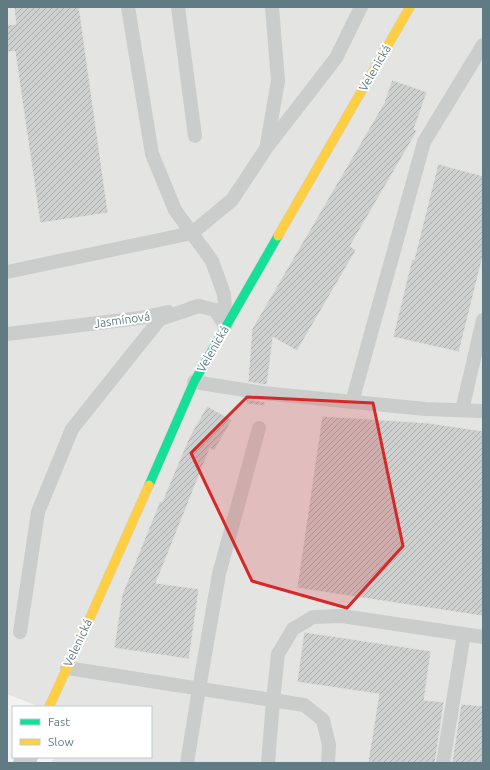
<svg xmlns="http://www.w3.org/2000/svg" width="490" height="770" font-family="Ubuntu,sans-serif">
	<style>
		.built { fill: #e4e4e3 }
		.building { fill: url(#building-hatch); stroke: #e3e2e1 }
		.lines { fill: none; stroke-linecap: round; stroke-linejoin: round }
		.fast-casing { stroke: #d0d1d1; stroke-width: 10 }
		.slow-casing { stroke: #d0d1d1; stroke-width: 10 }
		.lane { stroke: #cbcdcc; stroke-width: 14 }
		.street { stroke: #cbcdcc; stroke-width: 22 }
		.fast { stroke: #16e098; stroke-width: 9 }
		.slow { stroke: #ffcf43; stroke-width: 9 }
		.marked { fill: #d62828; fill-opacity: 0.2; stroke: #d62828; stroke-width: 3; stroke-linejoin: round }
		.labels { text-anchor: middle; stroke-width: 4; stroke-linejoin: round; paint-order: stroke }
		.street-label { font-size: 12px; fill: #607b84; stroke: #fff }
	</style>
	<defs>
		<pattern id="building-hatch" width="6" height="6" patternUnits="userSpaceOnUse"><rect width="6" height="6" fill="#cecfcf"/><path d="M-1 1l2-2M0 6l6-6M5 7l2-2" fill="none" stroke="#abadae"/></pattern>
	</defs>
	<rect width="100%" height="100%" fill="#f4f3f1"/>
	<polygon class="built" points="7,7 483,7 483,763 51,763 54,757 151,757 151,707 40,707 7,694"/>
	<g class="building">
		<polygon points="14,7 79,7 108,213 40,223 15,51 7,52 7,25 16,24"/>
		<polygon points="392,80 427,92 414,129 417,131 350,246 356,250 297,351 273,337 267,385 248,382 252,329 384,103"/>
		<polygon points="438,164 483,176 483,255 459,352 393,337 412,259 414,260"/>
		<polygon points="247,399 265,402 265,406 246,404"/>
		<polygon points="207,406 232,420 214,451 210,448 156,583 199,589 189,659 114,648 122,595 160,501 162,502 189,438"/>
		<polygon points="322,416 428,423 483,431 483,616 297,588"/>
		<polygon points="304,632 431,651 424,700 444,702 435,763 368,763 379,694 297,682"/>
		<polygon points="461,704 483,706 483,763 452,763"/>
	</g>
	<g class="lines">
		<g class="fast-casing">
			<polyline id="fast" points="149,485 194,382 278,236"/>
		</g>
		<g class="slow-casing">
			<g id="slow">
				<polyline points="278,236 410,7"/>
				<polyline points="49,707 85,629 149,485"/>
			</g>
		</g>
		<g class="lane">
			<polyline points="128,7 152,154 175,210 212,261 224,294 226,325"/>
			<polyline points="178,7 195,136"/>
			<polyline points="267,144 278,81 272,7"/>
			<polyline points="7,272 192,233 232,200 267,147 336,58 361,7"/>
			<polyline points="191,308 199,306 215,310 225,325"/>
			<polyline points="7,334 140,318 168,312"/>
			<polyline points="194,382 263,393 425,409 483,411"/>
			<polyline points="352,402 424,142 483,45"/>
			<polyline points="462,410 483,320"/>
			<polyline points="20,632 38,512 72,429 160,319 199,306"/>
			<polyline points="67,668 304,705 323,720 329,745 328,763"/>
			<polyline points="187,763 199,689 219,574 259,428"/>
			<polyline points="268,763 273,701 278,654 293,629 313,617 342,616 483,637"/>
			<polyline points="443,763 464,634"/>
		</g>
		<polyline class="street" points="24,763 27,757"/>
		<use href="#fast" class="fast"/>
		<use href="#slow" class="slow"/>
	</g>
	<path class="marked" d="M247,397L373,403L403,546L347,608L252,581L191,453Z"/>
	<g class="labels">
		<g class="street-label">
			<text transform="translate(375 68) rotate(-60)" y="4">Velenická</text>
			<text transform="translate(122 320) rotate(-8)" y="4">Jasmínová</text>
			<text transform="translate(213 349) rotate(-60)" y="4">Velenická</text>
			<text transform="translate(78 643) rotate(-65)" y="4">Velenická</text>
		</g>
	</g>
	<rect width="490" height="770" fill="none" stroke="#607b84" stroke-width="16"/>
	<rect x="12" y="706" width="140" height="52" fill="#ffffff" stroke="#bfcace"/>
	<rect x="20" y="719" width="20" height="6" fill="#16e098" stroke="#bfcace"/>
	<text x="48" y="726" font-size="12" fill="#607b84">Fast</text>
	<rect x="20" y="739" width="20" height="6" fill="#ffcf43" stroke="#bfcace"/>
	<text x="48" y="746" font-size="12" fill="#607b84">Slow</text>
</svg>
